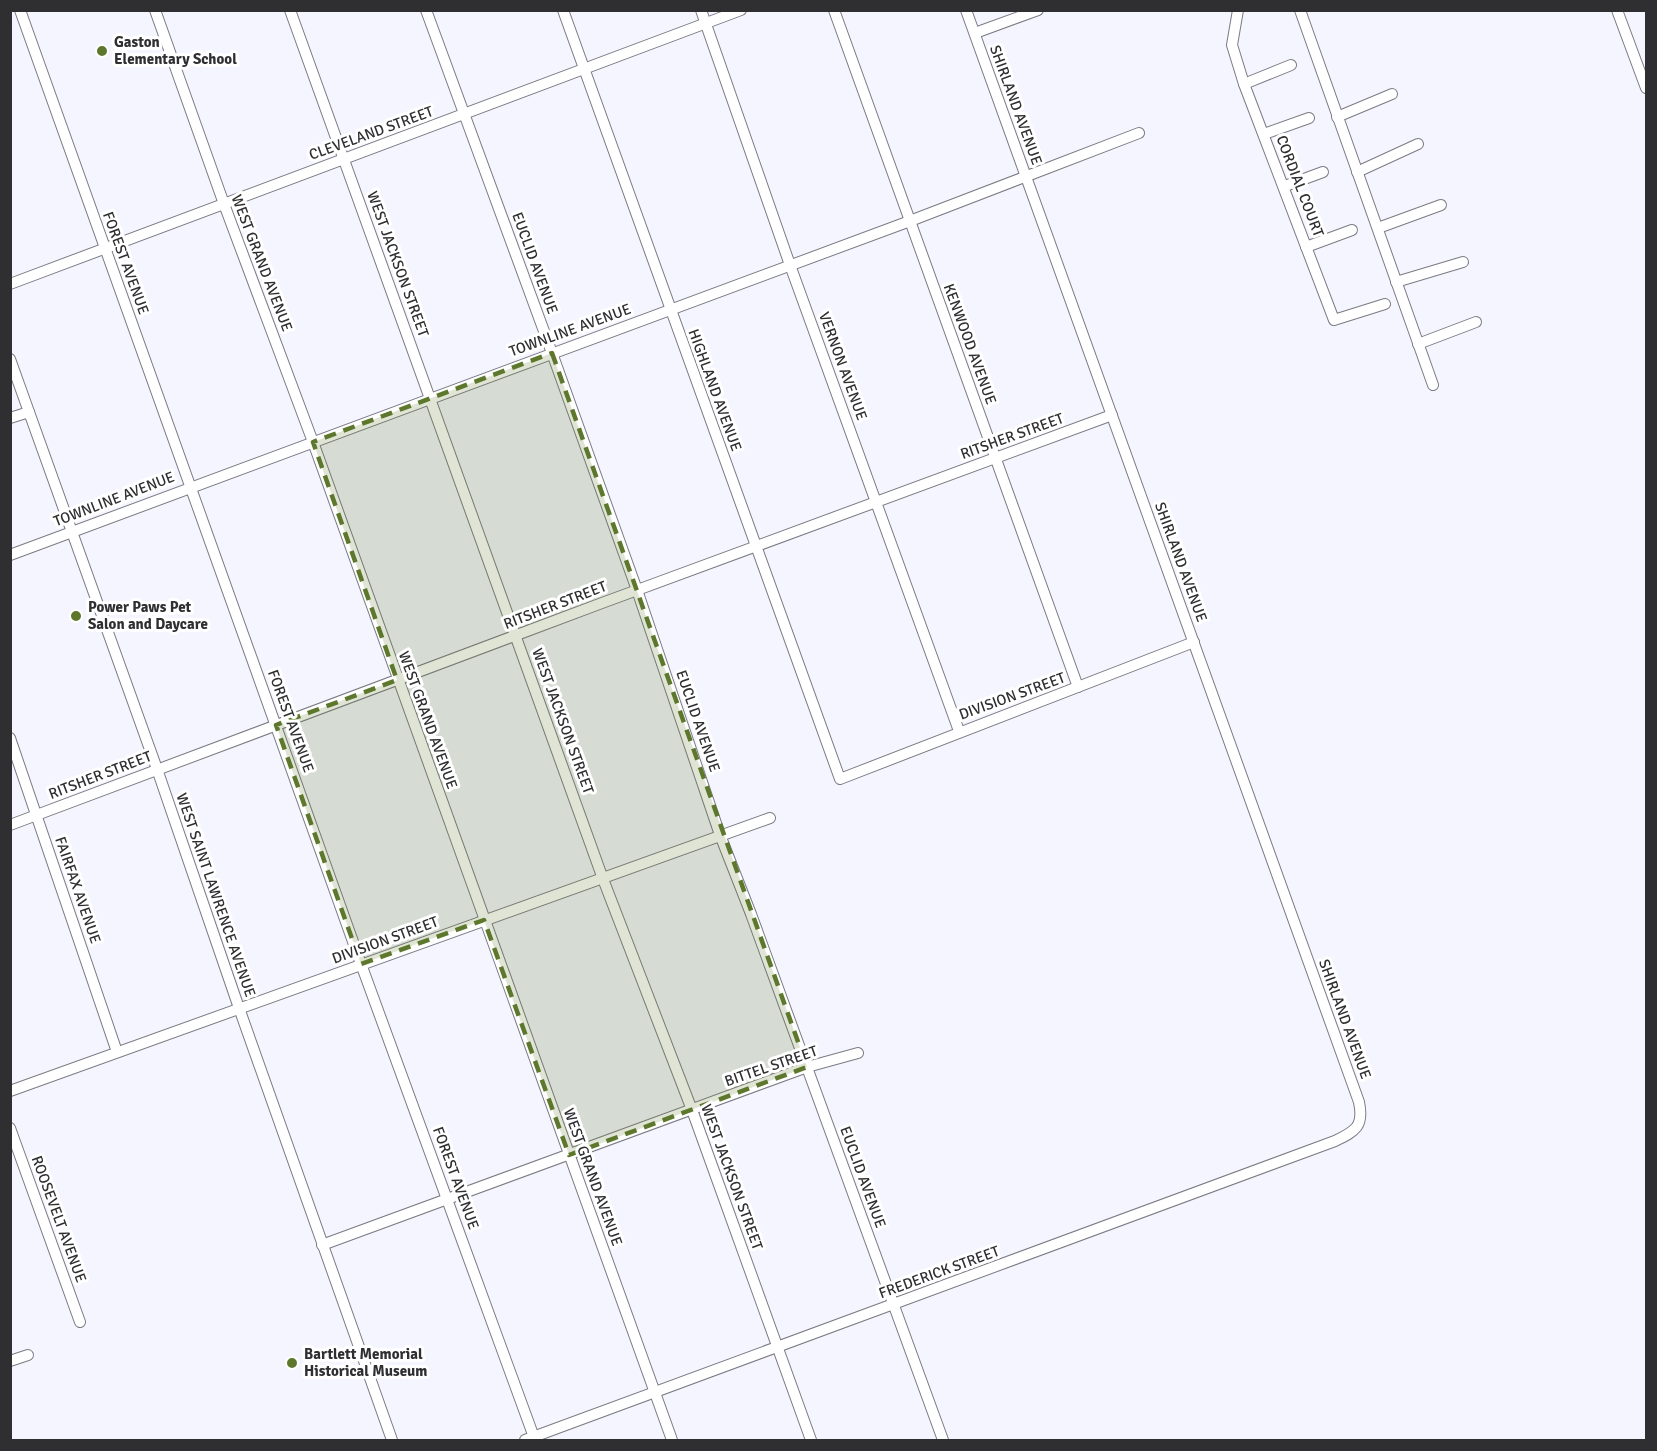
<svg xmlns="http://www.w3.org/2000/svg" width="1657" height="1451" font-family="Signika,sans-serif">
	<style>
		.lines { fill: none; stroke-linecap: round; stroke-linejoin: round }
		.minor-casing { stroke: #7b7b84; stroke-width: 12 }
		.minor { stroke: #fff; stroke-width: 10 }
		.marked { fill: #5d782c; fill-opacity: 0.2; stroke: #5d782c; stroke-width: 4.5; stroke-dasharray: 12 8; stroke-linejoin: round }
		.poi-dot { fill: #5d782c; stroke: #fff; stroke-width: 2 }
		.labels { text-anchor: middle; stroke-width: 6; stroke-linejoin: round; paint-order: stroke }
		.poi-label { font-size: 15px; font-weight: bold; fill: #2f2f32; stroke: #fff; text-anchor: start }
		.street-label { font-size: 15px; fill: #2f2f32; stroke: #fff }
	</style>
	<rect width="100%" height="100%" fill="#f4f5fe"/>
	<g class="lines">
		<g class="minor-casing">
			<g id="minor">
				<polyline points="20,10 361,964 535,1440"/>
				<polyline points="155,10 224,204 313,442 672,1440"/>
				<polyline points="290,10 603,879 692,1110 811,1440"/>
				<polyline points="426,10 552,353 637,590 720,835 751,914 943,1440"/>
				<polyline points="563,10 840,779 1194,642"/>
				<polyline points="701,10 790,265 959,731"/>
				<polyline points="834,10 1078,687"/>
				<polyline points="1238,10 1232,45 1244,84 1334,320 1385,304"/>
				<polyline points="1300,10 1433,385"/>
				<polyline points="1617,10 1646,88"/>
				<polyline points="975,33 1038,10"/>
				<polyline points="1244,84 1291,65"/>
				<polyline points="1337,117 1392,94"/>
				<polyline points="1264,134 1309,118"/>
				<polyline points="1357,172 1418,144"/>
				<polyline points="1285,186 1323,172"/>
				<polyline points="1378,228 1441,205"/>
				<polyline points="1306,247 1352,230"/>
				<polyline points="1396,282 1463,262"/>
				<polyline points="10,284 741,10"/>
				<polyline points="1418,344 1476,322"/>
				<polyline points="10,359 157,769 239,1008 392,1440"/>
				<polyline points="10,418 29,412"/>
				<polyline points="10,555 910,221 1139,133"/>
				<polyline points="10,738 117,1052"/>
				<polyline points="10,825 602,603 1112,415"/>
				<polyline points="10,1091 770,818"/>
				<polyline points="10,1128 80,1322"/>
				<polyline points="322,1245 807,1067 858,1053"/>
				<polyline points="10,1361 28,1355"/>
				<path d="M525,1440L1335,1141C1356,1131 1364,1126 1359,1102L966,10"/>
			</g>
		</g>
		<use href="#minor" class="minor"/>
	</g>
	<path class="marked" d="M552,353L807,1067L569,1155L484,920L361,964L276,725L397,680L313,442Z"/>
	<g class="poi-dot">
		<circle cx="102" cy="51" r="6"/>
		<circle cx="76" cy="616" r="6"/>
		<circle cx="292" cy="1363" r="6"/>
	</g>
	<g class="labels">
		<g class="poi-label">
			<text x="114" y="47">Gaston<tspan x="114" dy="17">Elementary School</tspan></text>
			<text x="88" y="612">Power Paws Pet<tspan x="88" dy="17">Salon and Daycare</tspan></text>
			<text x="304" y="1359">Bartlett Memorial<tspan x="304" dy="17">Historical Museum</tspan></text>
		</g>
		<g class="street-label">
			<text transform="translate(1016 105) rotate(70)" y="5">SHIRLAND AVENUE</text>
			<text transform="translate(371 133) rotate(-20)" y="5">CLEVELAND STREET</text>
			<text transform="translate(1300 186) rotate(69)" y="5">CORDIAL COURT</text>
			<text transform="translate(126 263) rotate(70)" y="5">FOREST AVENUE</text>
			<text transform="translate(262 263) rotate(69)" y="5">WEST GRAND AVENUE</text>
			<text transform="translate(535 263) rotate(70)" y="5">EUCLID AVENUE</text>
			<text transform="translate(398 264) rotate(70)" y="5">WEST JACKSON STREET</text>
			<text transform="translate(570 330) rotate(-20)" y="5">TOWNLINE AVENUE</text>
			<text transform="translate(970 344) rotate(70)" y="5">KENWOOD AVENUE</text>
			<text transform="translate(843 366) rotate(70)" y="5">VERNON AVENUE</text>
			<text transform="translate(715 390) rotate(70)" y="5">HIGHLAND AVENUE</text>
			<text transform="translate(1012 436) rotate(-20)" y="5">RITSHER STREET</text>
			<text transform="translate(114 499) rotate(-21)" y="5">TOWNLINE AVENUE</text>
			<text transform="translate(1181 562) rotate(70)" y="5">SHIRLAND AVENUE</text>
			<text transform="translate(555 605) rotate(-21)" y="5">RITSHER STREET</text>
			<text transform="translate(1012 696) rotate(-20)" y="5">DIVISION STREET</text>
			<text transform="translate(428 720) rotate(70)" y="5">WEST GRAND AVENUE</text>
			<text transform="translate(291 721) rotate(70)" y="5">FOREST AVENUE</text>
			<text transform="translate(563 721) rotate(70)" y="5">WEST JACKSON STREET</text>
			<text transform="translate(698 721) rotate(71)" y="5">EUCLID AVENUE</text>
			<text transform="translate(100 775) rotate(-21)" y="5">RITSHER STREET</text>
			<text transform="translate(78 890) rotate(71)" y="5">FAIRFAX AVENUE</text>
			<text transform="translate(216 895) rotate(71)" y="5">WEST SAINT LAWRENCE AVENUE</text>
			<text transform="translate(385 940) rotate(-20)" y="5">DIVISION STREET</text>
			<text transform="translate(1345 1019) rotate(70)" y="5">SHIRLAND AVENUE</text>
			<text transform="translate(771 1066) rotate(-19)" y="5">BITTEL STREET</text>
			<text transform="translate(593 1177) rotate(70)" y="5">WEST GRAND AVENUE</text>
			<text transform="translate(732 1177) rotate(70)" y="5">WEST JACKSON STREET</text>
			<text transform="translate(863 1177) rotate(70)" y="5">EUCLID AVENUE</text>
			<text transform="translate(456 1178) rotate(70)" y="5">FOREST AVENUE</text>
			<text transform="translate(59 1219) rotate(70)" y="5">ROOSEVELT AVENUE</text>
			<text transform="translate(939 1272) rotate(-20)" y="5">FREDERICK STREET</text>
		</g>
	</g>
	<rect width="1657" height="1451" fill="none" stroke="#2f2f32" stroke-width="24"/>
</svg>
